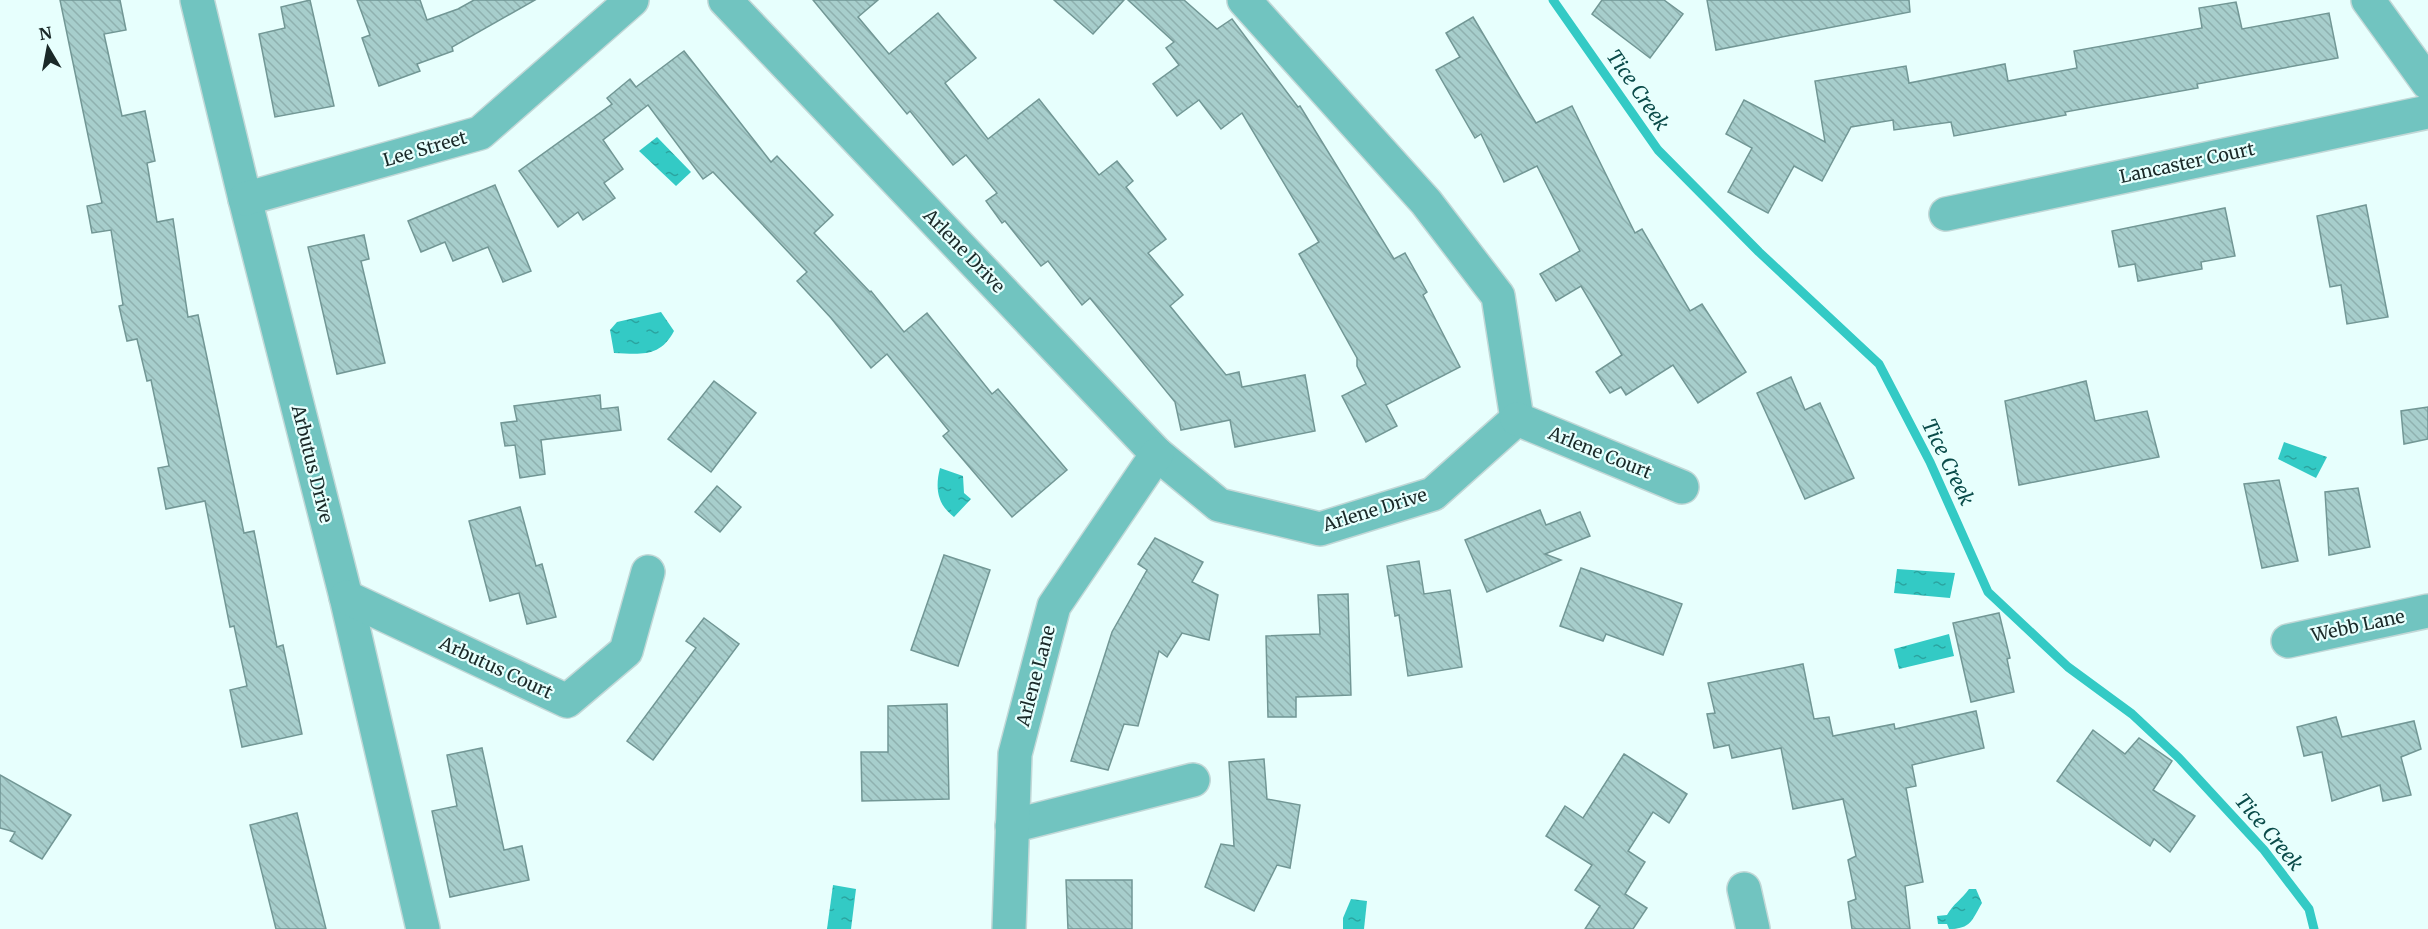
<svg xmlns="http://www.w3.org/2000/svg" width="2428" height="929" font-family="Merriweather,serif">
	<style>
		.water { fill: url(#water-ripples) }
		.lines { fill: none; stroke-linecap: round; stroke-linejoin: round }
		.stream { stroke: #33cac5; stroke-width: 9 }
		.building { fill: url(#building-back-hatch); stroke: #729795; stroke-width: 1.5 }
		.minor-casing { stroke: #c2d8d7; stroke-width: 36 }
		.minor { stroke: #71c4c0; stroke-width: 33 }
		.labels { text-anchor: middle; stroke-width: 4.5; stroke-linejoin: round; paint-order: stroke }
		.street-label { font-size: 18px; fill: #1a2928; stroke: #e7fffd }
		.water-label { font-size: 20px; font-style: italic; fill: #0a4b49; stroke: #e7fffd }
	</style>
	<defs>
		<pattern id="water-ripples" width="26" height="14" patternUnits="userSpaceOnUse" patternTransform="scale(1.5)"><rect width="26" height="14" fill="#33cac5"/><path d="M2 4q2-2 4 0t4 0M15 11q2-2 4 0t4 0" fill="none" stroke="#2aa4a0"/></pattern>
		<pattern id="building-back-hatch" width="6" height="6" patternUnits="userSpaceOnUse" patternTransform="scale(1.5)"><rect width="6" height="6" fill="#a7cecc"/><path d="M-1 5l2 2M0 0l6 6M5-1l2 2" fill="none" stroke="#8fb1af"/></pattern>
	</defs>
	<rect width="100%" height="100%" fill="#e7fffd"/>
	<g class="water">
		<polygon points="657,137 691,172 676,186 639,151"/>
		<path d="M661,312L674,331C660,358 640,354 614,353L610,330L617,322Z"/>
		<polygon points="2284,442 2327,457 2316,478 2278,459"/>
		<path d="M940,468L963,476L964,493L971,499L954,517C937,504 935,488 940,468Z"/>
		<polygon points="1897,569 1955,573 1950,598 1894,593"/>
		<polygon points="1949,634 1954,656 1899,669 1894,649"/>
		<polygon points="833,885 856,889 851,929 827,929"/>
		<path d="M1969,889H1976L1982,903C1972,920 1971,929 1949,929L1947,924H1938L1937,916L1947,915C1953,904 1962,899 1969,889Z"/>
		<polygon points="1351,899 1367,901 1364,929 1343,929 1343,918"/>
	</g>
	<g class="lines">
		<polyline class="stream" points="1553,0 1658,150 1759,252 1879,364 1930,462 1988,592 2068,667 2132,714 2179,758 2264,850 2309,909 2314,929"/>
	</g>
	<g class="building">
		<polygon points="60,0 120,0 126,30 104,34 122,116 145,111 155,161 147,163 157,222 173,219 188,317 198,315 244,533 254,531 277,647 283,645 302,734 242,747 230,690 247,686 234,626 230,627 205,501 166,509 158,468 169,466 151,380 147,381 137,339 127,341 119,306 123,305 111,230 92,233 87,206 102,203"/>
		<polygon points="310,0 334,106 275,117 259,34 285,28 281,7"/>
		<polygon points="357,0 420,0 427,20 458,9 474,0 535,0 452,47 453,51 417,64 420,71 379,86 362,38 370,35"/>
		<polygon points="813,0 878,0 858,17 889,54 938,13 976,58 945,83 988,139 1039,99 1099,175 1117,161 1133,181 1126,187 1166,239 1148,253 1183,295 1170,306 1226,375 1239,372 1242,387 1305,375 1315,431 1235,447 1230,420 1181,430 1175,402 1090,298 1082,305 1048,261 1041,266 1005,221 1002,223 986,201 997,193 966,155 953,165 910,111 907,114"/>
		<polygon points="1054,0 1124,0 1093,34"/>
		<polygon points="1128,0 1184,0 1217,29 1232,19 1298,107 1300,106 1394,259 1405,253 1427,292 1423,295 1460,367 1386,405 1397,426 1366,442 1342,396 1366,384 1357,366 1357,358 1299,254 1319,242 1242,113 1221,129 1199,100 1177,116 1153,84 1179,65 1166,48 1174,42"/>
		<polygon points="1602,0 1664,0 1683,14 1650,58 1592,14"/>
		<polygon points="1707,0 1909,0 1910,12 1716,50"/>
		<polygon points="2236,2 2242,29 2329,13 2338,58 2197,84 2198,88 2065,112 2066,115 1954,136 1951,122 1894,130 1893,120 1851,127 1822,181 1794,166 1768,213 1728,192 1752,148 1726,134 1744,100 1825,142 1815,81 1906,66 1909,83 2005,64 2008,81 2077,68 2074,51 2202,28 2199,8"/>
		<polygon points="1473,17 1536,123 1572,106 1635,233 1642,229 1690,311 1702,304 1746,372 1698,403 1673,365 1626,395 1621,387 1610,393 1596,372 1622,355 1581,286 1556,301 1540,274 1580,251 1537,166 1504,182 1481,134 1475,138 1436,70 1460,57 1446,33"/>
		<polygon points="684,51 771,162 777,156 833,215 814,233 870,292 871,291 904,332 927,313 992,394 998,389 1067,470 1012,517 943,436 949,431 887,354 871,368 831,318 797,281 807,272 713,172 703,179 648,105 603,140 623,169 604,183 615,198 583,220 578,212 558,227 519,171 612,104 607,98 630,79 636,87"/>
		<polygon points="495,185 531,271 503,282 488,247 453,261 445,242 421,252 408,221"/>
		<polygon points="2366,205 2388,317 2347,324 2341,285 2330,287 2317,216"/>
		<polygon points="2225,208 2235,256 2201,262 2202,269 2138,281 2135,264 2119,267 2112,231"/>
		<polygon points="364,235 369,259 361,261 385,363 337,374 308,247"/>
		<polygon points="1791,377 1805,410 1820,403 1854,478 1805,499 1757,393"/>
		<polygon points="714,381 756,413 711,472 668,439"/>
		<polygon points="2086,381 2095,421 2147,411 2159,457 2019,485 2005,401"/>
		<polygon points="600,395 601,409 618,407 621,430 541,440 545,474 520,478 515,445 505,446 501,423 517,421 514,406"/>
		<polygon points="2428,407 2428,439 2404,444 2401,411"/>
		<polygon points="2279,480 2298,561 2262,568 2244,484"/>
		<polygon points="717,486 741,507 720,532 695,512"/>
		<polygon points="2358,488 2370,547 2329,555 2325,492"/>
		<polygon points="520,507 536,566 542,564 556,617 527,624 519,593 490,601 469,521"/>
		<polygon points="1540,510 1546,525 1580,512 1590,536 1545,554 1561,560 1487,592 1465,540"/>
		<polygon points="1155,538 1203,562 1192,582 1218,595 1209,640 1182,633 1167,657 1159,651 1138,726 1124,724 1108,770 1071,761 1112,632 1147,570 1138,564"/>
		<polygon points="944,555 990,570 958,666 911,650"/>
		<polygon points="1419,561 1424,594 1450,590 1462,667 1408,676 1399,615 1395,616 1387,566"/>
		<polygon points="1581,568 1682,604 1663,655 1606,634 1603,641 1560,626"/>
		<polygon points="1348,594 1351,695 1296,697 1296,717 1268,717 1266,636 1320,634 1318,595"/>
		<polygon points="1999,613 2010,658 2007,659 2014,692 1971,702 1953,623"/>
		<polygon points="704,618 739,644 653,760 627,741 696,648 686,641"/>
		<polygon points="1803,664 1814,719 1829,717 1833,736 1894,724 1895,729 1976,711 1984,748 1912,765 1916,786 1906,788 1923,882 1905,886 1910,929 1852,929 1848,902 1856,899 1848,860 1856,856 1843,799 1793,809 1781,748 1732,758 1729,745 1714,748 1707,714 1715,713 1708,683"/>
		<polygon points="947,704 949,799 862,801 861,752 888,752 888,706"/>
		<polygon points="2336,717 2342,737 2414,721 2421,749 2401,757 2411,795 2383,801 2380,785 2332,801 2322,752 2304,756 2297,727"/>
		<polygon points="2093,730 2125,754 2139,738 2172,761 2153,790 2195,816 2170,852 2154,839 2150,846 2057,781"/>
		<polygon points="482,748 504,850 522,846 529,880 450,897 432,811 457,806 447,755"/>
		<polygon points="1624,754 1687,794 1669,823 1653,812 1628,851 1645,862 1625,894 1647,908 1633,929 1585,929 1600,906 1575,890 1592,865 1546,836 1565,806 1583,818"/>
		<polygon points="1264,759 1267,799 1300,805 1290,868 1277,865 1254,911 1205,887 1221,844 1234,846 1229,762"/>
		<polygon points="0,775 71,815 42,859 10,841 15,832 0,828"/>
		<polygon points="297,813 326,929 276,929 250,825"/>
		<polygon points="1066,880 1132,880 1132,929 1068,929"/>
	</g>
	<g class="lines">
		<g class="minor-casing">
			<g id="minor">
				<polyline points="197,0 245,199 346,597 423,929"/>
				<polyline points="725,0 1157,454 1219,505 1320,529 1433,494 1517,419"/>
				<polyline points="1244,0 1426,202 1498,296 1517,419"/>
				<polyline points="2368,0 2428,83"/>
				<polyline points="245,199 480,133 632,0"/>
				<polyline points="1946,214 2428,112"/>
				<polyline points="1517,419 1682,487"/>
				<polyline points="346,597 567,701 626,651 648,572"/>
				<polyline points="2288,641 2428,611"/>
				<polyline points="1012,826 1193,780"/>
				<polyline points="1744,889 1753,929"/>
				<polyline points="1009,929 1015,754 1054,606 1157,454"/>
			</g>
		</g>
		<use href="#minor" class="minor"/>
	</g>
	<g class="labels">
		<g class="street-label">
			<text transform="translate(425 149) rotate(-16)" y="6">Lee Street</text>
			<text transform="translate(2187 163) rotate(-12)" y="6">Lancaster Court</text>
			<text transform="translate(964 251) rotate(46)" y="6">Arlene Drive</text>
			<text transform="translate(1600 453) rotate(22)" y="6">Arlene Court</text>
			<text transform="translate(312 464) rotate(76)" y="6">Arbutus Drive</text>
			<text transform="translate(1375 510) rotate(-17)" y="6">Arlene Drive</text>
			<text transform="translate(2358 626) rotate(-12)" y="6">Webb Lane</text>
			<text transform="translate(496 668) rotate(25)" y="6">Arbutus Court</text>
			<text transform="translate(1036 676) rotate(-75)" y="6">Arlene Lane</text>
		</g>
		<g class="water-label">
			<text transform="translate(1638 90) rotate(55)" y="7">Tice Creek</text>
			<text transform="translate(1948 462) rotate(64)" y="7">Tice Creek</text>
			<text transform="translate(2269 832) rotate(50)" y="7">Tice Creek</text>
		</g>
	</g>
	<g transform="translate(48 48) rotate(350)" stroke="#e7fffd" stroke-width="4.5" paint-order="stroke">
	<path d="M0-4.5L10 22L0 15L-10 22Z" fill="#1a2928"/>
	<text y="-9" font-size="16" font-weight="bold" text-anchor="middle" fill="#1a2928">N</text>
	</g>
</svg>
